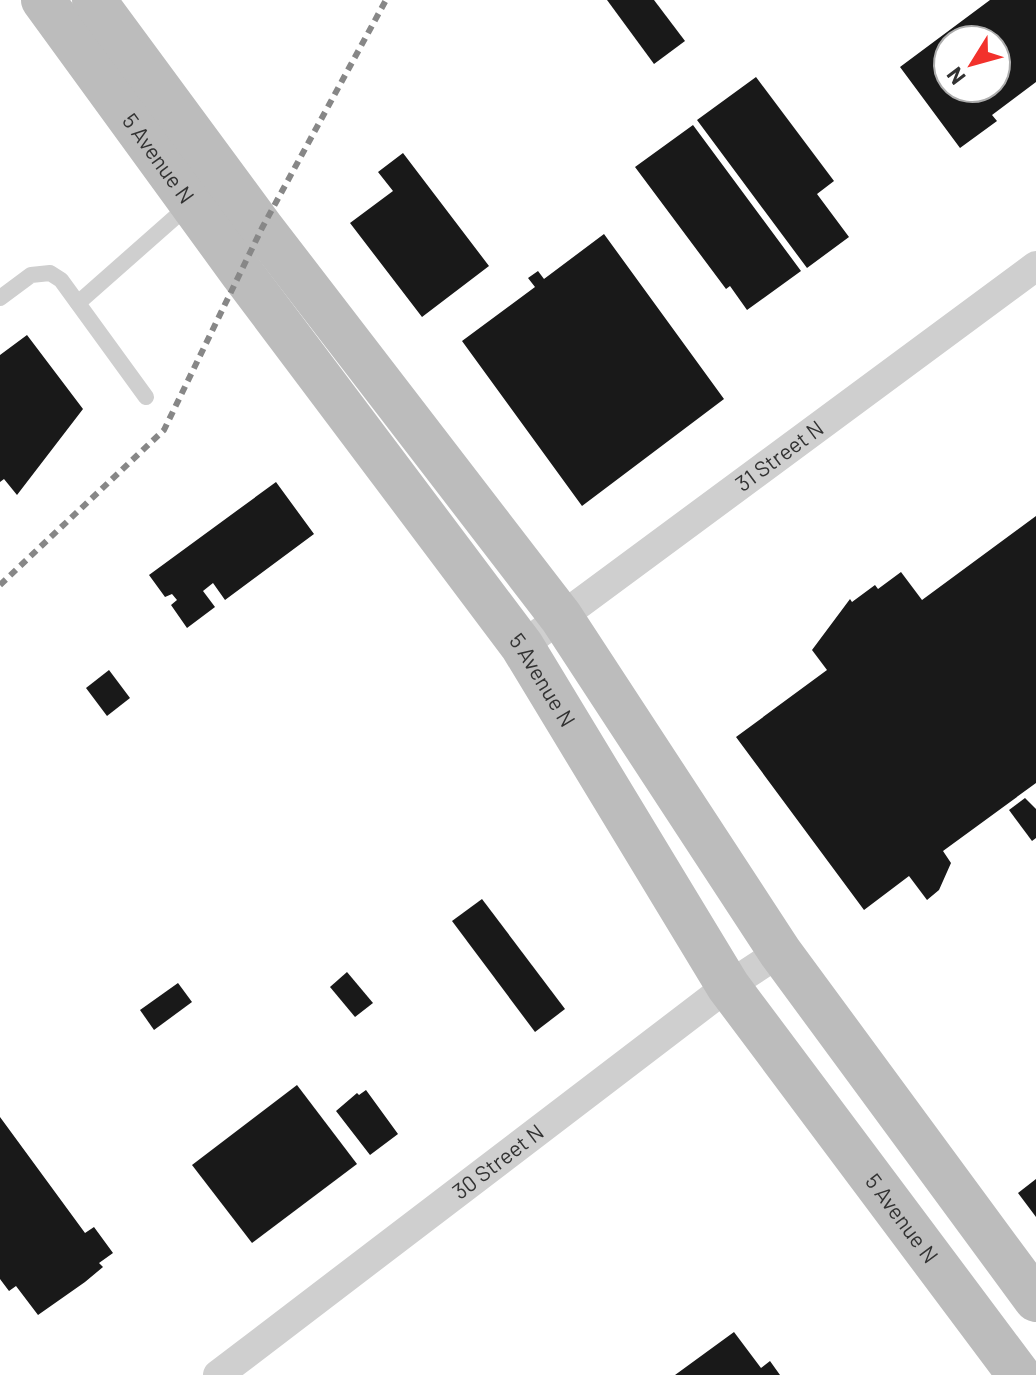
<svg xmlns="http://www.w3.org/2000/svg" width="1036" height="1375" font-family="Barlow,sans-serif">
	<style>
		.building { fill: #191919; fill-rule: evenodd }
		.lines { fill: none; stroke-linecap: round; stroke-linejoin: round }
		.service { stroke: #cfcfcf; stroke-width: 16 }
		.minor { stroke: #cfcfcf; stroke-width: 30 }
		.secondary { stroke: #bcbcbc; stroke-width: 44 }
		.rail { stroke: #878787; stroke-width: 6; stroke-dasharray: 8 6; stroke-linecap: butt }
		.labels { text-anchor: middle; stroke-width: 8; stroke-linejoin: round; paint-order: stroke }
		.street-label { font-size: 22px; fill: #323232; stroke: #fff }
	</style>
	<rect width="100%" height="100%" fill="#fff"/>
	<g class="building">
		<polygon points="607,0 654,0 685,41 654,64"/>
		<path d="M990,0H1036V82L992,115L997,121L960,148L900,67ZM948,40H996V88H948Z"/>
		<polygon points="756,77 834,181 817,194 849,237 807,268 697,120"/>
		<polygon points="693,125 801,271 747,310 730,286 726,289 635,167"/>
		<polygon points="403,153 489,266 422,317 350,223 393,191 378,172"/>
		<polygon points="604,234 724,399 582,506 462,341 535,287 528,278 538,271 544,279"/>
		<polygon points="27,335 83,409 17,495 4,479 0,482 0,355"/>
		<polygon points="276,482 314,534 225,600 213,583 203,591 215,607 187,628 171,605 177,600 172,594 165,597 149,575"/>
		<polygon points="1036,516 1036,783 943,851 951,863 939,890 927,900 909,876 864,910 736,737 827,670 812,650 850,599 852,602 875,585 878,589 901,572 922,600"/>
		<polygon points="109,670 130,698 107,716 86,688"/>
		<polygon points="1025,798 1036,809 1036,838 1032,841 1009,810"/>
		<polygon points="482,899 565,1009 535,1032 452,921"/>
		<polygon points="347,972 373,1003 355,1017 330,987"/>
		<polygon points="178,983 192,1002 154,1030 140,1010"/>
		<polygon points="297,1085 357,1164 252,1243 192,1165"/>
		<polygon points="366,1090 398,1134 370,1155 336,1111 357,1093 359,1095"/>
		<polygon points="0,1117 85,1233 94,1227 113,1253 99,1263 103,1267 85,1282 38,1315 16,1286 9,1291 0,1279"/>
		<polygon points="1036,1179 1036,1217 1018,1193"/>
		<polygon points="734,1332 761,1368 770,1361 780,1375 675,1375"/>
	</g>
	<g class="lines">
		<g class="service">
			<polyline points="0,298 31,275 50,273 61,280 146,397"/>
			<polyline points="78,303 189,205"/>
		</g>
		<g class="minor">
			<path id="s1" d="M522,646L1036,266"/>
			<path id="s2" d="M218,1375L728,986L780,952"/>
		</g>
		<g class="secondary">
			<path id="s3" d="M43,0L241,272L522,646L728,986L1019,1375"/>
			<polyline points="94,0 262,228 561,617 780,952 1036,1300"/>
		</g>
		<polyline class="rail" points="0,585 164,430 262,228 386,0"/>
	</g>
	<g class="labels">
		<g class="street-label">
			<text dy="8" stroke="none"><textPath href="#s3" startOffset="196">5 Avenue N</textPath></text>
			<text dy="8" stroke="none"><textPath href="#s1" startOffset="320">31 Street N</textPath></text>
			<text dy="8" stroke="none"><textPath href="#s3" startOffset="844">5 Avenue N</textPath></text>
			<text dy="8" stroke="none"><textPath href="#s2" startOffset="352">30 Street N</textPath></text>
			<text dy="8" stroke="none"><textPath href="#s3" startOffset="1492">5 Avenue N</textPath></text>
		</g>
	</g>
	<g transform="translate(972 64) rotate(233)"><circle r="38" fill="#ffffff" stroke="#adadad" stroke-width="2"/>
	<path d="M0-6L14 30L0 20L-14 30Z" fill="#f2312c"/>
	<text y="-12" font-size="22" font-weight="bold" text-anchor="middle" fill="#323232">N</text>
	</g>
</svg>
